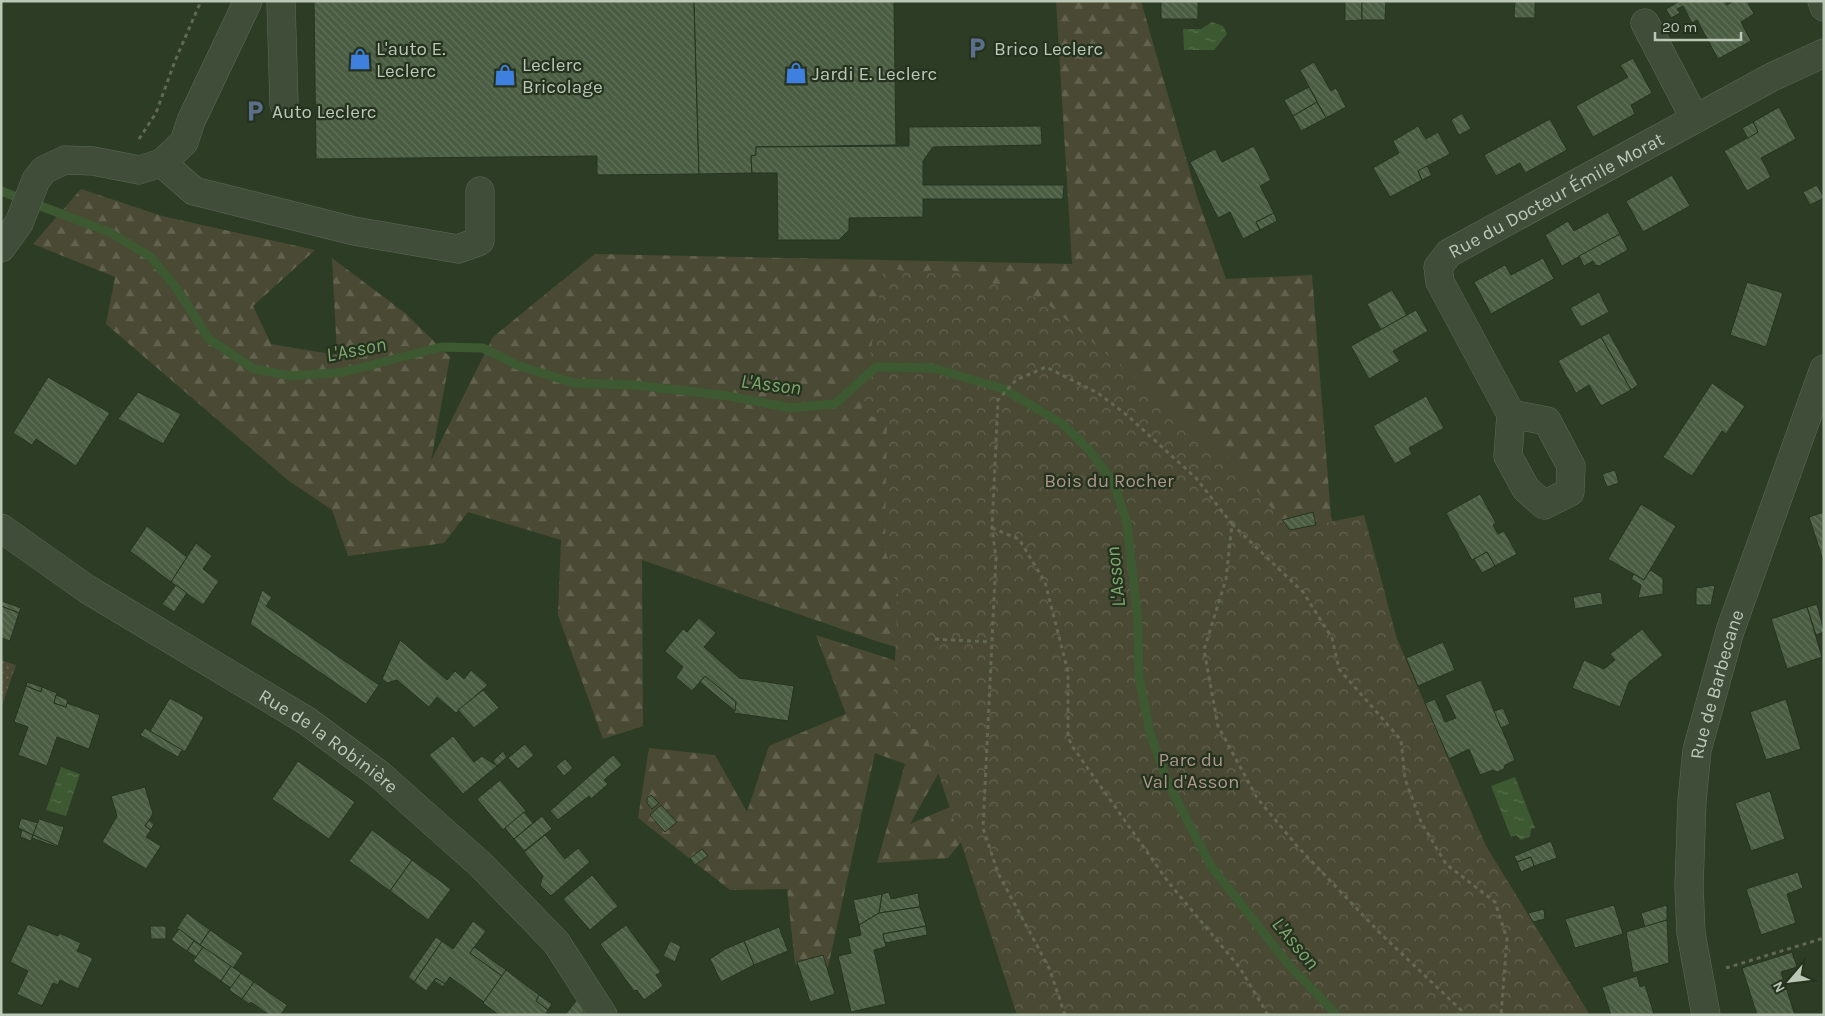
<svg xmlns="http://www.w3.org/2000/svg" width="1825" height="1016" font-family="Karla,sans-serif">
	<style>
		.forest { fill: url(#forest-firs) }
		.park { fill: url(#park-crowns) }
		.garden { fill: url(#garden-dots) }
		.water { fill: url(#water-ripples) }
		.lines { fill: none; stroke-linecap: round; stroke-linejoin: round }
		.stream { stroke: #3d5931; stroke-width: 9 }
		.building { fill: url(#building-back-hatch); stroke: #263420 }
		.minor-casing { stroke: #5d6b57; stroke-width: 29 }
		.path { stroke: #636853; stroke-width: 3; stroke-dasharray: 4 4; stroke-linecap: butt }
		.minor { stroke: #3f4d39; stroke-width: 28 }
		.labels { text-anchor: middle; stroke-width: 4.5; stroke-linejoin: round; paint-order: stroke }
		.poi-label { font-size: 19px; fill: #bac8b5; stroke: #24321e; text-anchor: start }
		.street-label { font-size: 19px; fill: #bac8b5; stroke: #24321e }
		.park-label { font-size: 19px; fill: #ad978b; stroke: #24321e }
		.water-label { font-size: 20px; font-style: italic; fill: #80a670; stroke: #24321e }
	</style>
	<defs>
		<pattern id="forest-firs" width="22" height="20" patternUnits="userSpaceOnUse" patternTransform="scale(1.25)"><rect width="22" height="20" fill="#4a4934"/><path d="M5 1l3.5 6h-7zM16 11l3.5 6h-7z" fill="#62624f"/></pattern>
		<pattern id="park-crowns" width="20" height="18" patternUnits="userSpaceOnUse" patternTransform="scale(1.25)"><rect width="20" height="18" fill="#4a4934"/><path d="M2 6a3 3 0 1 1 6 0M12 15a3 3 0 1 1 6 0" fill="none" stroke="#62624f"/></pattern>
		<pattern id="garden-dots" width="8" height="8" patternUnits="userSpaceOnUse" patternTransform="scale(1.25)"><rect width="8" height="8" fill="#4a4934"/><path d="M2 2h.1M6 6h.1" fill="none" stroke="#62624f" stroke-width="1.8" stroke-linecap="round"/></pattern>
		<pattern id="water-ripples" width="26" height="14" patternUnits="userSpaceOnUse" patternTransform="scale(1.25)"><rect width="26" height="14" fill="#3d5931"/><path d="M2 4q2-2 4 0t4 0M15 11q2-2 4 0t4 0" fill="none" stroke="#576f4d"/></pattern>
		<pattern id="building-back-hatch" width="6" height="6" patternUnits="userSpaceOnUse" patternTransform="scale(1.25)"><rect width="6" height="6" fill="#4a5c42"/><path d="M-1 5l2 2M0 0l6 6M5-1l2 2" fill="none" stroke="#62725b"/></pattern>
	</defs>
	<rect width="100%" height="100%" fill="#2d3d25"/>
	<g class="forest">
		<polygon points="1056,1 1141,1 1198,200 1226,279 1312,275 1331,517 1471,850 1100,704 882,643 642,560 643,726 603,739 558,615 561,540 468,512 444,543 348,556 332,510 289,481 106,324 115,277 33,244 81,189 162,216 315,250 253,306 271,344 337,355 332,258 405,313 450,357 431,461 493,337 595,254 1072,264"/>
		<polygon points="816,635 952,679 973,712 910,824 969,799 987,810 948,858 877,863 905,764 875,753 826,976 795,964 787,889 730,890 638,818 649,748 715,755 747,812 769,746 846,714"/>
	</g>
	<polygon class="park" points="884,266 916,274 943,267 1043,300 1230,459 1290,530 1364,515 1397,639 1486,846 1590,1015 1017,1015 924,729 892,729 898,589 885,550 887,421 861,413"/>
	<polygon class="garden" points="1,660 16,665 1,708"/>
	<g class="water">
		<polygon points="1212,22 1223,26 1227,34 1214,50 1184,50 1183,29 1201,29"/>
		<polygon points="61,767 80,774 66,816 46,810"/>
		<polygon points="1515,777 1535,828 1531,829 1530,837 1521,840 1516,835 1511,837 1491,786"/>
	</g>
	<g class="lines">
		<polyline class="stream" points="1,191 109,232 151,257 177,289 209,339 254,369 291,376 344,372 441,347 483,348 517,365 574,383 634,385 722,395 791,408 835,404 876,367 933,368 1004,389 1063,424 1091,452 1114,484 1127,523 1138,622 1139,677 1150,733 1168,783 1211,866 1289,965 1337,1015"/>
	</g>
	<g class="building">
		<polygon points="314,1 694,1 699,174 597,175 597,156 316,159"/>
		<polygon points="694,1 894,1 896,145 756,147 756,155 751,156 752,173 699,174"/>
		<rect x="1161" y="1" width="37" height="18"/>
		<polygon points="1345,1 1362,1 1362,20 1345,21"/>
		<polygon points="1362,1 1386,1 1385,20 1362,20"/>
		<polygon points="1515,1 1535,1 1535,18 1514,18"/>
		<polygon points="1680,1 1724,1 1727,5 1734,1 1747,1 1754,14 1741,22 1751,41 1718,59 1697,20 1692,23 1683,6 1677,9 1680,13 1671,18 1666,9"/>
		<polygon points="1633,58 1652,93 1631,105 1635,114 1593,137 1576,106 1628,77 1620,65"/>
		<polygon points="1314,62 1331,91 1336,88 1346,107 1326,118 1300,70"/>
		<polygon points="1309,87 1317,102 1293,116 1284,100"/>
		<polygon points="1317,102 1326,118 1301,131 1293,116"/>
		<polygon points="1779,107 1796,139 1761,158 1771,177 1747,191 1724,151 1758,132 1753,122"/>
		<polygon points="1462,113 1471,129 1459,135 1451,120"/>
		<polygon points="1550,119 1567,150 1525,173 1520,163 1496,176 1484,155"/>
		<polygon points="1753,122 1758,132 1748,138 1742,128"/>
		<polygon points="1041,126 1042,145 933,147 923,161 923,185 1064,185 1063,199 923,199 923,217 849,218 849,230 839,240 778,240 777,173 752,173 751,156 756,155 756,147 909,146 909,127"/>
		<polygon points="1418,126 1426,139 1438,132 1450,154 1418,171 1422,180 1390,197 1373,168 1399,153 1393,141"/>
		<polygon points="1254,146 1271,180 1260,186 1274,213 1256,222 1260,230 1243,239 1230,212 1218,218 1190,162 1215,149 1222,162"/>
		<polygon points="1427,166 1432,175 1422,180 1418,171"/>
		<polygon points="1672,175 1690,206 1643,232 1626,201"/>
		<polygon points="1817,185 1824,198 1810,205 1803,192"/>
		<polygon points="1608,212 1620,234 1562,266 1545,235 1568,221 1574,231"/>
		<polygon points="1274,213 1277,221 1260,230 1256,222"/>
		<polygon points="1620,234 1628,250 1599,266 1595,265 1593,261 1584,266 1579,256"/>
		<polygon points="1543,258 1554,279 1491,314 1474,282 1505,265 1511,275"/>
		<polygon points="1747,282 1783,293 1766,347 1730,335"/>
		<polygon points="1392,290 1407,315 1381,330 1367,304"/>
		<polygon points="1599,292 1609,312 1581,327 1570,308"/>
		<polygon points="1416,310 1428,331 1393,351 1400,361 1369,379 1351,346"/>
		<polygon points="1609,333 1638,385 1631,390 1601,337"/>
		<polygon points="1601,337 1631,390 1601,406 1589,385 1576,393 1558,361"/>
		<polygon points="48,377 110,413 76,466 36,439 32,445 13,433"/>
		<polygon points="1712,383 1745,406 1726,434 1722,431 1692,476 1663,457"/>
		<polygon points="138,392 181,414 163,444 118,419"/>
		<polygon points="1426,396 1444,428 1409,448 1412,454 1395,464 1373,426"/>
		<polygon points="1615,470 1619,483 1607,487 1602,474"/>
		<polygon points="1480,494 1496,523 1493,525 1498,534 1504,531 1517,554 1495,566 1487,552 1472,560 1446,513"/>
		<polygon points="1641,504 1676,526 1644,580 1608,559"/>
		<polygon points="1313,512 1316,525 1290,530 1282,520"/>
		<polygon points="1824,512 1824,563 1809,517"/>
		<polygon points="147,526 187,557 171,582 130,551"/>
		<polygon points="196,543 212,556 203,569 219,581 203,605 171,582"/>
		<polygon points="1487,552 1495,566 1482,573 1474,559"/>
		<polygon points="1650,570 1663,578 1663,594 1638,598 1641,585 1631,579 1634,574 1644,580"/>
		<polygon points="176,585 187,593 174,612 162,604"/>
		<polygon points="1715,585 1711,605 1696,605 1696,588"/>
		<polygon points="262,590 272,597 266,606 379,685 366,704 250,624"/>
		<polygon points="1601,592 1603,604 1575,609 1573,597"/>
		<polygon points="2,601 21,608 19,613 1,606"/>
		<polygon points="1817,604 1824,632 1816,635 1807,607"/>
		<polygon points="1,606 19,613 10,641 1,638"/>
		<polygon points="1807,607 1822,657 1787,669 1771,619"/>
		<polygon points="699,618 716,633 704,647 739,678 794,686 788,721 734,713 736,702 705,676 692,691 676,677 683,667 665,651 683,629 687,632"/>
		<polygon points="1642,629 1663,655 1629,682 1620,707 1572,688 1584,660 1604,669 1615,660 1610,654"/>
		<polygon points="400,640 447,680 455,671 464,679 471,670 488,685 456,713 437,697 429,707 397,680 387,683 382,679"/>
		<polygon points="1443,642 1455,670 1418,686 1406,658"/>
		<polygon points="705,676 736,702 735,711 700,682"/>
		<polygon points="1481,680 1515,760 1505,765 1504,769 1497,772 1493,770 1480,775 1469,749 1449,759 1425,703 1435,699 1445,722 1456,718 1445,695"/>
		<polygon points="27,682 42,687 41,692 26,686"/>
		<polygon points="26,686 41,692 42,687 57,693 54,703 66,707 67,703 100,715 89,749 57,737 47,766 18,755 28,727 14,722"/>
		<polygon points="483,690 499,708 474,728 458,710"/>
		<polygon points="56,695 68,700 66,707 54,703"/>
		<polygon points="170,698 204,717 185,752 150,731"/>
		<polygon points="1786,699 1801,749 1766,760 1750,712"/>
		<polygon points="1503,708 1510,724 1501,728 1494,711"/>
		<polygon points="145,728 182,750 178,757 140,735"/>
		<polygon points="453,736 474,762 482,756 497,766 463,794 429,755"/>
		<polygon points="525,744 534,755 518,769 508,758"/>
		<polygon points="503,751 507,757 497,766 493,761"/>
		<polygon points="613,755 622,765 604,780 608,784 591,799 589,796 558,820 550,811"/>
		<polygon points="565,759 573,768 564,776 556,766"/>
		<polygon points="298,761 355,802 329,839 272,799"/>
		<polygon points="500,780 526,811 503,830 477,799"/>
		<polygon points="145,787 153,814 145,826 151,830 146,837 161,846 146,869 102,842 117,816 111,796"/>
		<polygon points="1770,791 1785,839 1751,851 1735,803"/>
		<polygon points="651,795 659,803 652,809 647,803 647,798"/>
		<polygon points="661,805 677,822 665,832 650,815"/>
		<polygon points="524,812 533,823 514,839 505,828"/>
		<polygon points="542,816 552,829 524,851 514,839"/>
		<polygon points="21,818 38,823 33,835 18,828"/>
		<polygon points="39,819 64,827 58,846 33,835"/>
		<polygon points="149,820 154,824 151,830 145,826"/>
		<polygon points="18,828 33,835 31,841 20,837 22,830"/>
		<polygon points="372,830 412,860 390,891 349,861"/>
		<polygon points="33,835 58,846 57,847 32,838"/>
		<polygon points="545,835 565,859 578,848 590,862 551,896 540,885 543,876 524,852"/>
		<polygon points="1551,841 1557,858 1534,866 1531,857 1517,862 1514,856"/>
		<polygon points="702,849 708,856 695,865 690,858"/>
		<polygon points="1531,857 1534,866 1521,872 1517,862"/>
		<polygon points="412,860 451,889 428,920 390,891"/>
		<polygon points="1798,872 1803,888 1787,894 1796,923 1761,935 1746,889"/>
		<polygon points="592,875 618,906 590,930 563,899"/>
		<polygon points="889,892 891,899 918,893 920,907 879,913 882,894"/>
		<polygon points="882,894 879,913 859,925 853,900"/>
		<polygon points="1614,905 1623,934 1575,948 1565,919"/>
		<polygon points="1667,905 1667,920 1645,927 1641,913"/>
		<polygon points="920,907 926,926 883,934 886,947 874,950 886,1004 851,1012 838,956 851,953 848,938 861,935 859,925 879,913"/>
		<polygon points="1544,909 1545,919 1533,922 1528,913"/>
		<polygon points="187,913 210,930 200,945 177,928"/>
		<polygon points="1667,920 1669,963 1633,973 1626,932"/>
		<polygon points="473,921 486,931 470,953 502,976 484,1002 450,977 445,984 436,978 426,991 414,982 442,941 453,949"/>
		<polygon points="28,924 58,936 59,933 81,943 77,951 93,958 78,989 60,980 58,985 53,983 42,1006 17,994 28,971 10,962"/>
		<polygon points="626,925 661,972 656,975 663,986 644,1000 637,990 634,991 600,944"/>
		<polygon points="150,926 166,926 166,939 151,939"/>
		<polygon points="926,926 927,935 885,943 883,934"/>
		<polygon points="779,927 788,951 754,965 744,941"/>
		<polygon points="179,929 194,941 187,951 171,940"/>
		<polygon points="210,930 243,953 233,968 200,945"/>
		<polygon points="436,937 442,941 414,982 408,977"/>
		<polygon points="194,941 203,947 196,957 187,951"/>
		<polygon points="670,941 681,946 675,962 663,956"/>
		<polygon points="744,941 754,965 721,982 710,959 725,949"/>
		<polygon points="203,947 231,966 221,981 193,961"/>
		<polygon points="474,947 506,970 502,976 470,953"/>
		<polygon points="1792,952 1797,967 1781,972 1795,1015 1757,1015 1742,968"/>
		<polygon points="823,955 835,994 810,1002 797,962"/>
		<polygon points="231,966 241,973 231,988 221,981"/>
		<polygon points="506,970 539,995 536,1001 548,1010 545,1015 499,1015 483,1003"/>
		<polygon points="241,973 254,982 242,999 229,990"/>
		<polygon points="1637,976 1640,987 1645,985 1654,1014 1611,1015 1602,987"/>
		<polygon points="436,978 445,984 443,987 434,981"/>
		<polygon points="254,982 287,1005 281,1015 269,1015 251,1002 249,1004 242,999"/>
		<polygon points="539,995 552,1004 548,1010 536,1001"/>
		<polygon points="577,1000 585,1014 565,1015"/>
	</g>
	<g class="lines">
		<g class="minor-casing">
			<g id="minor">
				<polyline points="281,1 284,104"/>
				<polyline points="1822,1 1824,7"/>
				<polyline points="1645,23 1695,119"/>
				<polyline points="162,163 194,191 354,231 458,249 480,241 480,191"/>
				<polyline points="1,248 19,223 36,180 44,170 65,160 93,161 139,170 162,163 184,142 191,121 248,1"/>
				<path id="s1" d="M1511,414L1547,421L1571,466L1570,492L1544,505L1526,489L1508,456L1511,414L1440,282L1438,267L1449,253L1772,77L1824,53"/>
				<path id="s2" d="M1,528L87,589L307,721L380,775L481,865L556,942L603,1015"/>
				<path id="s3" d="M1706,1015L1691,933L1689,886L1692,801L1697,750L1730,631L1824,369"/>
			</g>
		</g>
		<g class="path">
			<polyline points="139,139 156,113 175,61 201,1"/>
			<polyline points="1232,524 1303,592 1332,638 1339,669 1401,740 1405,779 1421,822 1446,864 1495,902 1507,939 1501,1015"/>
			<polyline points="992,528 1019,539 1045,582 1068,672 1068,737 1072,746 1169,883 1240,968 1268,1015"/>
			<polyline points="935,639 991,642"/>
			<polyline points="1726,968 1824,938"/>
			<polyline points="1065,1015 1049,968 998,873 983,828 996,558 992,528 998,400 1016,380 1046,367 1098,393 1128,416 1196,478 1232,524 1226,579 1204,650 1218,726 1257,798 1298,847 1381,934 1462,1011 1458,1015"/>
		</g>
		<use href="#minor" class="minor"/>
	</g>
	<defs>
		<g id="parking-bare" transform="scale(1.725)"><path d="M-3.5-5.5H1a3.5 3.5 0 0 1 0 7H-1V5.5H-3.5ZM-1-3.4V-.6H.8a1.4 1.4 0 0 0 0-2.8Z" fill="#5c6f8a" stroke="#24321e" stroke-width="2.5" paint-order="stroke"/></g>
		<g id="shop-bare" transform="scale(1.725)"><path d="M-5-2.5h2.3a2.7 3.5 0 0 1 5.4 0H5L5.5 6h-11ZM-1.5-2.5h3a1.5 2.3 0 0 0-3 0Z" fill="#3f7fe0" stroke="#24321e" stroke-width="2.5" paint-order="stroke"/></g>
	</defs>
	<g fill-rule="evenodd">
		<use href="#parking-bare" x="977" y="48"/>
		<use href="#shop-bare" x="360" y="59"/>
		<use href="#shop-bare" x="796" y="73"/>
		<use href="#shop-bare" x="505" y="75"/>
		<use href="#parking-bare" x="255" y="111"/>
	</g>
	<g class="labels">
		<g class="poi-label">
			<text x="376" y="55">L'auto E.<tspan x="376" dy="22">Leclerc</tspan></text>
			<text x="994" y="55">Brico Leclerc</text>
			<text x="522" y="71">Leclerc<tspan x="522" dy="22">Bricolage</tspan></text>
			<text x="812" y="80">Jardi E. Leclerc</text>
			<text x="272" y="118">Auto Leclerc</text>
		</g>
		<g class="street-label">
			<text dy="7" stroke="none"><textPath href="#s1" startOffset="551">Rue du Docteur Émile Morat</textPath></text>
			<text dy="7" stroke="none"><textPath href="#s3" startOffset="335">Rue de Barbecane</textPath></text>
			<text dy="7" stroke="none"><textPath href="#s2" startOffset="391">Rue de la Robinière</textPath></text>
		</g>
		<g class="park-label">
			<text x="1109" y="487">Bois du Rocher</text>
			<text x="1191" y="766">Parc du<tspan x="1191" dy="22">Val d'Asson</tspan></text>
		</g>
		<g class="water-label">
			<text transform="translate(356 349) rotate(-11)" y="7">L'Asson</text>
			<text transform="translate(771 384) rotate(7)" y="7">L'Asson</text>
			<text transform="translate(1115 577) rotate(-96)" y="7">L'Asson</text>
			<text transform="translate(1296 943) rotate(50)" y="7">L'Asson</text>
		</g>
	</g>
	<rect width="1825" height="1016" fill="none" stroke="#bac8b5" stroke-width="5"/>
	<g transform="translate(1790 981) rotate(242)" stroke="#24321e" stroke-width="4" paint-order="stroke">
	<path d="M0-4L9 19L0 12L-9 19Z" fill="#bac8b5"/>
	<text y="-8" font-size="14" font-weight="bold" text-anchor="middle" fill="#bac8b5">N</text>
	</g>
	<path d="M1655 32v8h86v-8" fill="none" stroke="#bac8b5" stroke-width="2.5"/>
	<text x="1662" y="32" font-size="15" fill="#bac8b5" stroke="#24321e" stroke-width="4" paint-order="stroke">20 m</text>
</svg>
